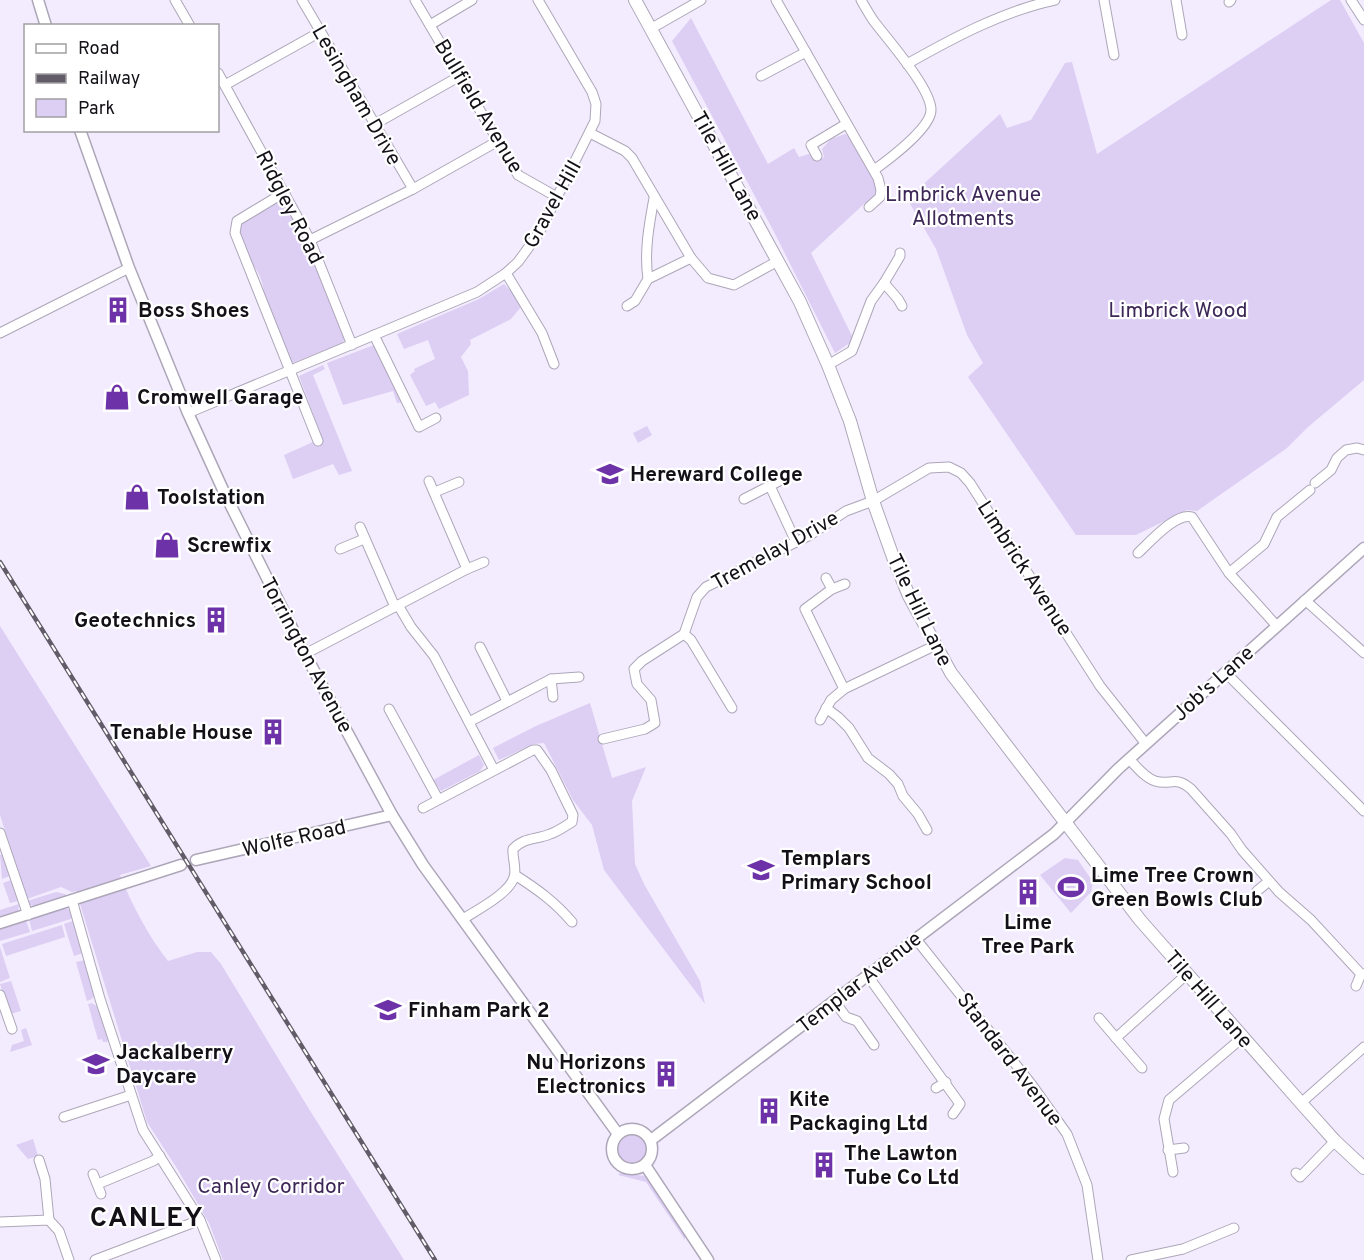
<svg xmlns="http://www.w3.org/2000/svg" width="1364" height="1260" font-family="Overpass,sans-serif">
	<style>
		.green { fill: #ddcef4 }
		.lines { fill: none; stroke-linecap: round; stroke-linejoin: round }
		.minor-casing { stroke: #ada6b8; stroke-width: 11 }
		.tertiary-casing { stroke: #ada6b8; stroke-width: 13 }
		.secondary-casing { stroke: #ada6b8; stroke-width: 14 }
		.minor { stroke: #fff; stroke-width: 9 }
		.tertiary { stroke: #fff; stroke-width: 10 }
		.secondary { stroke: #fff; stroke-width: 12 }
		.rail-casing { stroke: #615c68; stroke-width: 4.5 }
		.rail { stroke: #fff; stroke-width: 2; stroke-dasharray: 7; stroke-linecap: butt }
		.labels { text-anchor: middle; stroke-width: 4.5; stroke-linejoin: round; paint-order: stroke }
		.street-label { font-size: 21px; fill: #131017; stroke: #fff }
		.park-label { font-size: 21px; fill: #3d2757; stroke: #fff }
		.poi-label { font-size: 21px; font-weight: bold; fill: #131017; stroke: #fff; text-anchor: start }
		.district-label { font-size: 27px; font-weight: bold; letter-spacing: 1.5px; fill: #131017; stroke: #fff }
	</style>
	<rect width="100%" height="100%" fill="#f3ecff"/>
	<g class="green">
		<polygon points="1331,0 1340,0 1364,43 1364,380 1308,427 1287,448 1197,511 1187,510 1136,535 1076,535 968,377 983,363 967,335 936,249 905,195 917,190 1000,114 1007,128 1031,120 1065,63 1072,62 1097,154"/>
		<polygon points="691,18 768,164 794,148 799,157 809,154 818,161 824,157 822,149 831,139 845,134 848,136 879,188 879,195 868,206 865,203 811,253 854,340 835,353 773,230 672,41"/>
		<path d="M283,198L304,234L345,337L343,343L290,364L264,300C266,290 259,268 250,263L239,232L241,222Z"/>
		<polygon points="504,284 514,294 521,307 511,319 470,340 471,344 461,357 468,371 469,395 439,409 435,402 426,406 410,375 415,371 414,369 435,359 428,340 404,349 397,334 479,299"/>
		<polygon points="374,345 404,402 397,403 393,391 343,405 327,363"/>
		<polygon points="323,365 325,369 313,375 352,471 339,475 333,464 293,479 284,455 322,438 299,376"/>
		<polygon points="647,426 652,435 638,443 633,433"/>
		<path d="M0,626L151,866L120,875C131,903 149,937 168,961L197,952H211L221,964L309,1109L404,1260H223L209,1223L178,1170L147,1122L76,891L72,892L61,887L27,899L0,815Z"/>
		<polygon points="590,703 612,778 646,767 632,801 635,864 644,884 700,981 705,1004 604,870 592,825 573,800 544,743 534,744 499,760 493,748 536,726"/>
		<polygon points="479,755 484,765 480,771 441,791 433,780"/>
		<polygon points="3,854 10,876 2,879 0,855"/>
		<polygon points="1065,858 1078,860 1093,882 1091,892 1071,913 1040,875"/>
		<polygon points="11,880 18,901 10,903 3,883"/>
		<polygon points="56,892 65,894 68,897 36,906 29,905 27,901"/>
		<polygon points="19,904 18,912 0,918 0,910"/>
		<polygon points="64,908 71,910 74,918 32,931 29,919"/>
		<polygon points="26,920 30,932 0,941 0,928"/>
		<polygon points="75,920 83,953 74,956 64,924"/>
		<polygon points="62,925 65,937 6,956 2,944"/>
		<polygon points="0,947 10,978 0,982"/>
		<polygon points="86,960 96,993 92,999 87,1001 76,962"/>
		<polygon points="11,981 21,1011 10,1014 0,984"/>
		<polygon points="92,1003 101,1009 109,1039 107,1042 103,1042 102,1039 98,1040 88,1004"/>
		<polygon points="26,1028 32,1045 10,1052 12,1045 24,1041 21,1030"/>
		<circle cx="633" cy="1150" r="15"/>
		<polygon points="33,1139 38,1156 28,1159 16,1145"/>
		<polygon points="620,1173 645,1176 651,1180 685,1233 685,1240 646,1182 618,1175"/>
	</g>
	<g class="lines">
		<g class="minor-casing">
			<g id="minor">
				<polyline points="175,0 190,26"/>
				<polyline points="302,0 413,189"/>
				<polyline points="415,0 518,175 557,197"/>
				<polyline points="776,0 878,178 881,190 880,197 869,207"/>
				<path d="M861,0C865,7 869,14 873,20C887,39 931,88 931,110C931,128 888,160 874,170"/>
				<polyline points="1104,0 1114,55"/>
				<polyline points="1176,0 1182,35"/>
				<polyline points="1351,0 1364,20"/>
				<polyline points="1229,2 1231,0"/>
				<polyline points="430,25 472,0"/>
				<polyline points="652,28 701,0"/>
				<path d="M907,64C953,38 1003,11 1055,0"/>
				<polyline points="218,73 310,240 352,345"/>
				<polyline points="761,76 806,52"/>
				<polyline points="225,85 320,32"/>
				<polyline points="375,124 460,76"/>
				<polyline points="590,133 625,151 632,158 691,258 708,278 734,285 778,261"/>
				<polyline points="817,156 811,145 846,124"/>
				<polyline points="285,192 237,221 235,233 318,441"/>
				<path d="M654,198C649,225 644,252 648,279L691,258"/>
				<polyline points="310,240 413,189 498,141"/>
				<polyline points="506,273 542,333 554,364"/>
				<polyline points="884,283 900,256 900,253"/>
				<polyline points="627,306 635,301 648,279"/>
				<polyline points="0,333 129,268"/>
				<polyline points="374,335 419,427 436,418"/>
				<polyline points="828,365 852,351 871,301 884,283 898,299 902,306"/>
				<polyline points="188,413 477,292 506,273 518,262 539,233 595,121 596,104 592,92 538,0"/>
				<polyline points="1315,483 1331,470 1337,458 1346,450 1357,448 1364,450"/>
				<polyline points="770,486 796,542"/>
				<polyline points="435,492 459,482"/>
				<polyline points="744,499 787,477"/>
				<polyline points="360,527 395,607"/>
				<polyline points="340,549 364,539"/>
				<path d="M1138,553C1150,542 1176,512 1192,517L1229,573L1276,625"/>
				<polyline points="467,569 484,562"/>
				<polyline points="1229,573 1264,544 1277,517 1310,490"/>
				<polyline points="826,578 832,589"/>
				<polyline points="1305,600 1364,653"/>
				<polyline points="398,605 411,627 434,656 494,770"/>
				<polyline points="684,634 691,640 732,708"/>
				<polyline points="480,647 507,701"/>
				<polyline points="305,654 467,569 429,481"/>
				<polyline points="1225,672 1364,811"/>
				<polyline points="551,679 553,697"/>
				<polyline points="844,689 805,609 832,589 845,584"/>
				<polyline points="826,708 838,717 849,728 868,758 889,774 898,784 903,796 918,814 927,830"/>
				<polyline points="389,709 438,799"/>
				<polyline points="820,720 831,700 844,689 934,646"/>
				<polyline points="469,722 551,679 579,677"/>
				<polyline points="603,739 645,729 655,723 651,700 637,684 634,669 642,661 684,634 697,597 706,587 810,535 846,511 873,501 929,468 949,467 961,473 970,483 1100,686 1146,744"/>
				<path d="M1129,759C1136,766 1145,778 1155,781C1171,786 1175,775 1191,789L1231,834L1242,850L1279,892L1311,920L1361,974"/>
				<path d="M423,808L533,750H537L551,770L573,815L572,822C565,826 557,832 550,834C536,840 524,837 513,849C512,857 517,869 514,877C510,893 477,910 463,919"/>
				<polyline points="0,833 28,915"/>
				<path d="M515,875C537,889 555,902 572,922"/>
				<polyline points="1257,891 1269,881"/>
				<polyline points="72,900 100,999 143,1130 200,1220 216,1260"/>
				<polyline points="916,939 1032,1085 1067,1134 1087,1185 1098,1260"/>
				<polyline points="868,976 960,1104 953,1114"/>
				<polyline points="1356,986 1361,974 1364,974"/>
				<polyline points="0,995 12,1029"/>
				<polyline points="835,1002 846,1017 857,1021 874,1045"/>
				<polyline points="1099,1018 1116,1038"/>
				<polyline points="1142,1068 1116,1038 1187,974"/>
				<polyline points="936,1088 946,1082"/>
				<polyline points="1301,1103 1364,1047"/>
				<polyline points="64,1117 131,1095"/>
				<polyline points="1168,1150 1184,1148"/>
				<polyline points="39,1160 45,1179 49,1220"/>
				<polyline points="1173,1172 1164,1119 1169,1100 1243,1037"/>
				<polyline points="1296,1173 1300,1177 1335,1141"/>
				<polyline points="93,1174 101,1194"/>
				<polyline points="98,1184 153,1161 160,1156"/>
				<polyline points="0,1222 49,1220 59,1231 69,1260"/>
				<polyline points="95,1260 200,1220"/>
				<polyline points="1131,1260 1183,1249 1234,1228"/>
			</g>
		</g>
		<g class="tertiary-casing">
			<g id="tertiary">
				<polyline points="38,0 46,26"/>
				<polyline points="80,130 129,268 188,413 224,492 305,654 392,815 423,865 618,1134"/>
				<polyline points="196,860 392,815"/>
				<polyline points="0,923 181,865"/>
				<circle cx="632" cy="1149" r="20"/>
				<polyline points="651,1140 1054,834 1118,769 1364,548"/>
				<polyline points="645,1165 708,1260"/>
			</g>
		</g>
		<g class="secondary-casing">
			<polyline id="secondary" points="635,0 800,302 828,365 850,421 873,501 893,557 909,596 951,673 1140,920 1301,1103 1335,1141 1364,1168"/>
		</g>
		<use href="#minor" class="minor"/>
		<use href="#tertiary" class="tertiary"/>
		<use href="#secondary" class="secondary"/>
		<g class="rail-casing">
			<polyline id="rail" points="0,562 435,1260"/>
		</g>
		<use href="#rail" class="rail"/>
	</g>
	<defs>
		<g id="building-bare" transform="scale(2.07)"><path d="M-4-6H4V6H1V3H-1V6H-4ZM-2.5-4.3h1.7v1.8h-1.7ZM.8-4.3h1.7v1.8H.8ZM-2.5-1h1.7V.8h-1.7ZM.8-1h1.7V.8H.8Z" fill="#6d32a7" stroke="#fff" stroke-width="2.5" paint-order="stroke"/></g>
		<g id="shop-bare" transform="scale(2.07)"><path d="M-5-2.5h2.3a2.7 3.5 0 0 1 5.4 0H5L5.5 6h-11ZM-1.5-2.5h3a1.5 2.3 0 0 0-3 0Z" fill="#6d32a7" stroke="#fff" stroke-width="2.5" paint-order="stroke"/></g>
		<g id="university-bare" transform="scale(2.07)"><path d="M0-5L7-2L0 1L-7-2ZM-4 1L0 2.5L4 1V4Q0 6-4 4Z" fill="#6d32a7" stroke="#fff" stroke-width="2.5" paint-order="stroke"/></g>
		<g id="school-bare" transform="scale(2.07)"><path d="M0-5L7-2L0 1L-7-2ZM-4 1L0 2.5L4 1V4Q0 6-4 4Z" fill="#6d32a7" stroke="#fff" stroke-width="2.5" paint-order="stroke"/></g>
		<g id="stadium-bare" transform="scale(2.07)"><path d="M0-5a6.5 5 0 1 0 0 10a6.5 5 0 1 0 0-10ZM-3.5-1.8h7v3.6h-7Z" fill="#6d32a7" stroke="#fff" stroke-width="2.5" paint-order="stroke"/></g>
	</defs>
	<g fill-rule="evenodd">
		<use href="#building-bare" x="118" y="310"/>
		<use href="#shop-bare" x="117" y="397"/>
		<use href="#university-bare" x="610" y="474"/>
		<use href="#shop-bare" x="137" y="497"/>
		<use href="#shop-bare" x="167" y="545"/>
		<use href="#building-bare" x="216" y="620"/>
		<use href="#building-bare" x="273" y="732"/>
		<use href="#school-bare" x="761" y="870"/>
		<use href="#stadium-bare" x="1071" y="887"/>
		<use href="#building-bare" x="1028" y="892"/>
		<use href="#school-bare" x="388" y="1010"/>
		<use href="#school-bare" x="96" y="1064"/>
		<use href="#building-bare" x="666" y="1074"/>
		<use href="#building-bare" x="769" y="1111"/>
		<use href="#building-bare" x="824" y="1165"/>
	</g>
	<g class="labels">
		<g class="street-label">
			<text transform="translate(357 95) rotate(60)" y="7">Lesingham Drive</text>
			<text transform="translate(479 106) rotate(59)" y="7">Bullfield Avenue</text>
			<text transform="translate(727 166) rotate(61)" y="7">Tile Hill Lane</text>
			<text transform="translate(552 204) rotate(-61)" y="7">Gravel Hill</text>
			<text transform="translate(290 207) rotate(63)" y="7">Ridgley Road</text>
			<text transform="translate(775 550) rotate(-29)" y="7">Tremelay Drive</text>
			<text transform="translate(1025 568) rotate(57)" y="7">Limbrick Avenue</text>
			<text transform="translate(920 610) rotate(64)" y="7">Tile Hill Lane</text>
			<text transform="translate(307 655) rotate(62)" y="7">Torrington Avenue</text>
			<text transform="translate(1213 683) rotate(-42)" y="7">Job's Lane</text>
			<text transform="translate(294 838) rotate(-13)" y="7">Wolfe Road</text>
			<text transform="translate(859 982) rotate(-38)" y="7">Templar Avenue</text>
			<text transform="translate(1209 999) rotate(49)" y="7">Tile Hill Lane</text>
			<text transform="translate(1010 1059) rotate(53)" y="7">Standard Avenue</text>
		</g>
		<g class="park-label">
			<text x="963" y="201">Limbrick Avenue<tspan x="963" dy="24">Allotments</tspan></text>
			<text x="1178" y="317">Limbrick Wood</text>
			<text x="271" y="1193">Canley Corridor</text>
		</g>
		<g class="poi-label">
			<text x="138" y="317">Boss Shoes</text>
			<text x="137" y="404">Cromwell Garage</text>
			<text x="630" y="481">Hereward College</text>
			<text x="157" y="504">Toolstation</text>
			<text x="187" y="552">Screwfix</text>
			<text x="196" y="627" text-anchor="end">Geotechnics</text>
			<text x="253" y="739" text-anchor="end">Tenable House</text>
			<text x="781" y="865">Templars<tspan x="781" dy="24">Primary School</tspan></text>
			<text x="1091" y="882">Lime Tree Crown<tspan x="1091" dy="24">Green Bowls Club</tspan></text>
			<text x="1028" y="929" text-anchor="middle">Lime<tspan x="1028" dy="24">Tree Park</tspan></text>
			<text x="408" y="1017">Finham Park 2</text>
			<text x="116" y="1059">Jackalberry<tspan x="116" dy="24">Daycare</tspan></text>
			<text x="646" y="1069" text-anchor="end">Nu Horizons<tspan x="646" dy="24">Electronics</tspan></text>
			<text x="789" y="1106">Kite<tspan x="789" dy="24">Packaging Ltd</tspan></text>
			<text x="844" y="1160">The Lawton<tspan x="844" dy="24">Tube Co Ltd</tspan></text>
		</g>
		<g class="district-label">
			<text x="147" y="1226">CANLEY</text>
		</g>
	</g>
	<rect x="24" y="24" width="195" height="108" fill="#ffffff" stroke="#a19fa2" stroke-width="1.5"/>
	<rect x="36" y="44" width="30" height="9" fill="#ffffff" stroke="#a19fa2" stroke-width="1.5"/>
	<text x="78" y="54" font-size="18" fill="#131017">Road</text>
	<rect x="36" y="74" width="30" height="9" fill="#615c68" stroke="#a19fa2" stroke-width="1.5"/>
	<text x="78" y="84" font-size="18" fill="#131017">Railway</text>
	<rect x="36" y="99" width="30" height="18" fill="#ddcef4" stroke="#a19fa2" stroke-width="1.5"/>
	<text x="78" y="114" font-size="18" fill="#131017">Park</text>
</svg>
